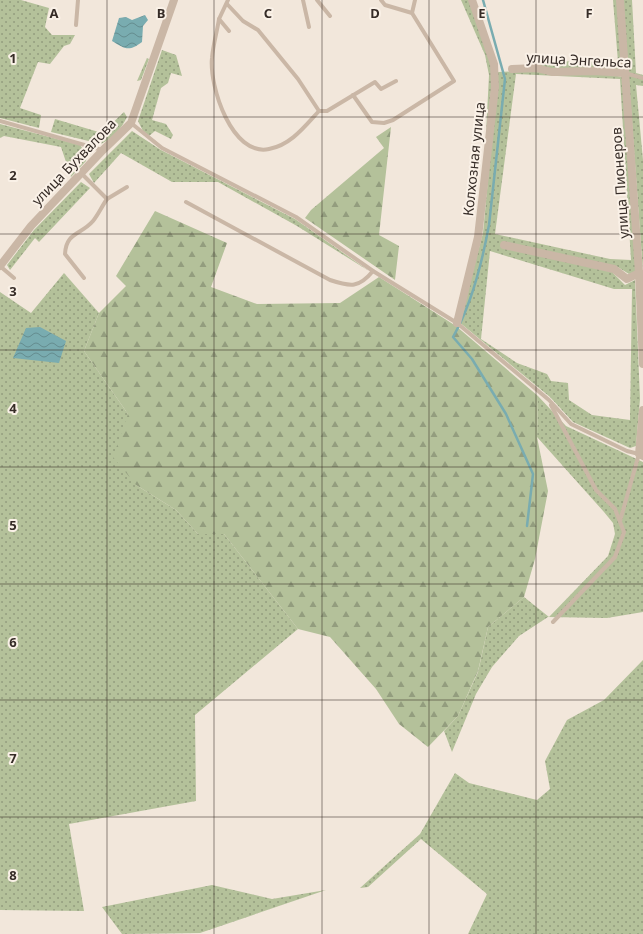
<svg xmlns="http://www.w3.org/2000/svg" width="643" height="934" font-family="'Noto Sans',sans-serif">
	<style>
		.grass { fill: url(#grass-dots); fill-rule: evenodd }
		.forest { fill: url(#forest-firs) }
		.water { fill: url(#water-waves) }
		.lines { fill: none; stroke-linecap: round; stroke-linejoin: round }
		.stream { stroke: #79acb0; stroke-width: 2.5 }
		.service { stroke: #cab7a6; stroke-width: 4 }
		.minor { stroke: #cab7a6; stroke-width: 8 }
		.grid { fill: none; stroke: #362c27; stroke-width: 1; stroke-opacity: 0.55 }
		.labels { text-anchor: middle; stroke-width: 4; stroke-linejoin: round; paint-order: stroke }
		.street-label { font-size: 14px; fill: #362c27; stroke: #faf1e7 }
		.grid-label { font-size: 13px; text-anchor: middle; font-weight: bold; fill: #362c27; stroke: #faf1e7; stroke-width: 4; stroke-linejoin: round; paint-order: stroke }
	</style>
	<defs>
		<pattern id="grass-dots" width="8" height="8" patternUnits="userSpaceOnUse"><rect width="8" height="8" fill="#b4c19a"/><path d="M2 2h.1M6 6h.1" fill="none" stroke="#939d7e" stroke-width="1.8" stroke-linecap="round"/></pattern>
		<pattern id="forest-firs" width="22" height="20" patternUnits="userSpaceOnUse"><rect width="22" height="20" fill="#b4c19a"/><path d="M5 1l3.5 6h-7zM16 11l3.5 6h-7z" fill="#939d7e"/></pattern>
		<pattern id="water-waves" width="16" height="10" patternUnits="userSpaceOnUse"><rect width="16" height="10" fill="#79acb0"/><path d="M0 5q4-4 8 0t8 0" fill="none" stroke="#648c8f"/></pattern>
	</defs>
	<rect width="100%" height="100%" fill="#f2e7db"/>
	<g class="grass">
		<polygon points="0,0 21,0 49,8 45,27 52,35 75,35 70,44 64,46 50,64 38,62 20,108 41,115 39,128 0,118"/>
		<polygon points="461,0 470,0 492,65 493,75 486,134 489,75 485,55"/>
		<polygon points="613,0 617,0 622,67 619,71 553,70 538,66 543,61 618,62"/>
		<polygon points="623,0 632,0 636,73 643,75 643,86 636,85 643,160 643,272"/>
		<polygon points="162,50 176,55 182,76 171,73 168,83 161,88 152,120 166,124 173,135 171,139 155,131 149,136 143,131 138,121"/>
		<polygon points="147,58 149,59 141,80 137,81"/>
		<path d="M537,70L595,72L623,77L636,271L629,274L616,266L613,273L625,285L635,280L640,399L636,446L630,448L573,422L550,397L459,322L483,233L498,72ZM516,74L620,79L631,260L610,259L495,234ZM490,251L614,289H632L630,420L592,415L569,400L568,383L551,381L547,374L517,363L481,339Z"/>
		<path d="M124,112L127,117C122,128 112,139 101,144L51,132L55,119L102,133Z"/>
		<polygon points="0,124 80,145 87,155 86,161 71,177 61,147 4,136 0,138"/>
		<polygon points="132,131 161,150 295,219 369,271 297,226 218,182 172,182 121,153 94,183 89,174"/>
		<polygon points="81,182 90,188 39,242 35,238 10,270 7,265 34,230"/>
		<polygon points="64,273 99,313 84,351 128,414 136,485 176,510 198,534 224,534 298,629 195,715 196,801 69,824 84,911 0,910 0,292 31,313"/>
		<polygon points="538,396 566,426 643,462 643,612 607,618 548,617 519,636 492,667 476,694 452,752 444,731 458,716 478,672 488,627 524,597 549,617 608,556 615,534 613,523 604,512 537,437"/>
		<polygon points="643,660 643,934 468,934 487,894 421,839 368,887 360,888 420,834 455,773 469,783 537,800 550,789 545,761 567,720 604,700"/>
		<polygon points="212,885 272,899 326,890 200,933 122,934 102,907"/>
	</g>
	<g class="forest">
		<polygon points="391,127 379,235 399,246 395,280 305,218 311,210 384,148 376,137"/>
		<polygon points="155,211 227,243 211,287 257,304 340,303 379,277 456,326 538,396 537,437 548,491 535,559 524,597 488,627 478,671 458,716 428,747 399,724 376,689 330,637 298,629 224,534 198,534 176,510 136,485 113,457 128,414 84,351 99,313 126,286 116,276"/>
	</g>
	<g class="water">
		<path d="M145,15L148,20L143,26L142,42C129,52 125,49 112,41L119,18L126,17L132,20Z"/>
		<polygon points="40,327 66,341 59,363 13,358 26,328"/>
	</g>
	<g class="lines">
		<path class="stream" d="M483,0L505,79L489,225C482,263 472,304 453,337L472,359L506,414L533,474L527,526"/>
		<g class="service">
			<polyline points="228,0 219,19 229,31"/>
			<polyline points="303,0 309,27"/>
			<polyline points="317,0 330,16"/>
			<polyline points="227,4 243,21 258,30 298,79 319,111 327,111 375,82 381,89 396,81"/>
			<polyline points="412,13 415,0"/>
			<path d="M219,19C217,32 213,45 212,58C209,86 232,157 269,149C291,145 305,126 319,111"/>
			<polyline points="76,25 78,0"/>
			<polyline points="625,73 643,78"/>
			<polyline points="353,95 372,122 384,123 393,120 454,81 412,13 385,5 381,0"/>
			<polyline points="0,121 102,150"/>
			<polyline points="131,123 162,148 296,217 373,271 457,323 549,400 571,424 627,451 639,454 620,521"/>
			<path d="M81,173L107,199C102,206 98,215 93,221C81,235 66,232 65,254L84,278"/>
			<polyline points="107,199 127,187"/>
			<path d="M186,202L330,280C351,287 359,288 373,271"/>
			<polyline points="0,266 14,278"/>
			<polyline points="551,405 596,490 615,509 624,532 615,557 553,622"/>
		</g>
		<g class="minor">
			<polyline points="620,0 639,273 643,364"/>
			<polyline points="512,69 537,68 552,72 594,71 625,73"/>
			<polyline points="504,245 614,269 627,279 639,273 642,274"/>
			<polyline points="0,266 31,226 103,150 131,123 174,0"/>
			<polyline points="457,323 478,237 495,87 494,64 472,0"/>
			<polyline points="643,410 639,454 643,456"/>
		</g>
	</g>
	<path class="grid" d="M107,0V934M214,0V934M322,0V934M429,0V934M536,0V934M0,117H643M0,234H643M0,350H643M0,467H643M0,584H643M0,700H643M0,817H643"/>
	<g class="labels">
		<g class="street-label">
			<text transform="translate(579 60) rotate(3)" y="5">улица Энгельса</text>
			<text transform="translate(474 159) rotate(-84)" y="5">Колхозная улица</text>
			<text transform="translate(74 162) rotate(-46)" y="5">улица Бухвалова</text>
			<text transform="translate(620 183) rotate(-94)" y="5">улица Пионеров</text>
		</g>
	</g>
	<g class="grid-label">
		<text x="54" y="18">A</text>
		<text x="161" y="18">B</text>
		<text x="268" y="18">C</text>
		<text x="375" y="18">D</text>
		<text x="482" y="18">E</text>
		<text x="589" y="18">F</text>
		<text x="13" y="63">1</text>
		<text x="13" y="180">2</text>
		<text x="13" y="296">3</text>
		<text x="13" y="413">4</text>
		<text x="13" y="530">5</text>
		<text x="13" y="647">6</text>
		<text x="13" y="763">7</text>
		<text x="13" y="880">8</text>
	</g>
</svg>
